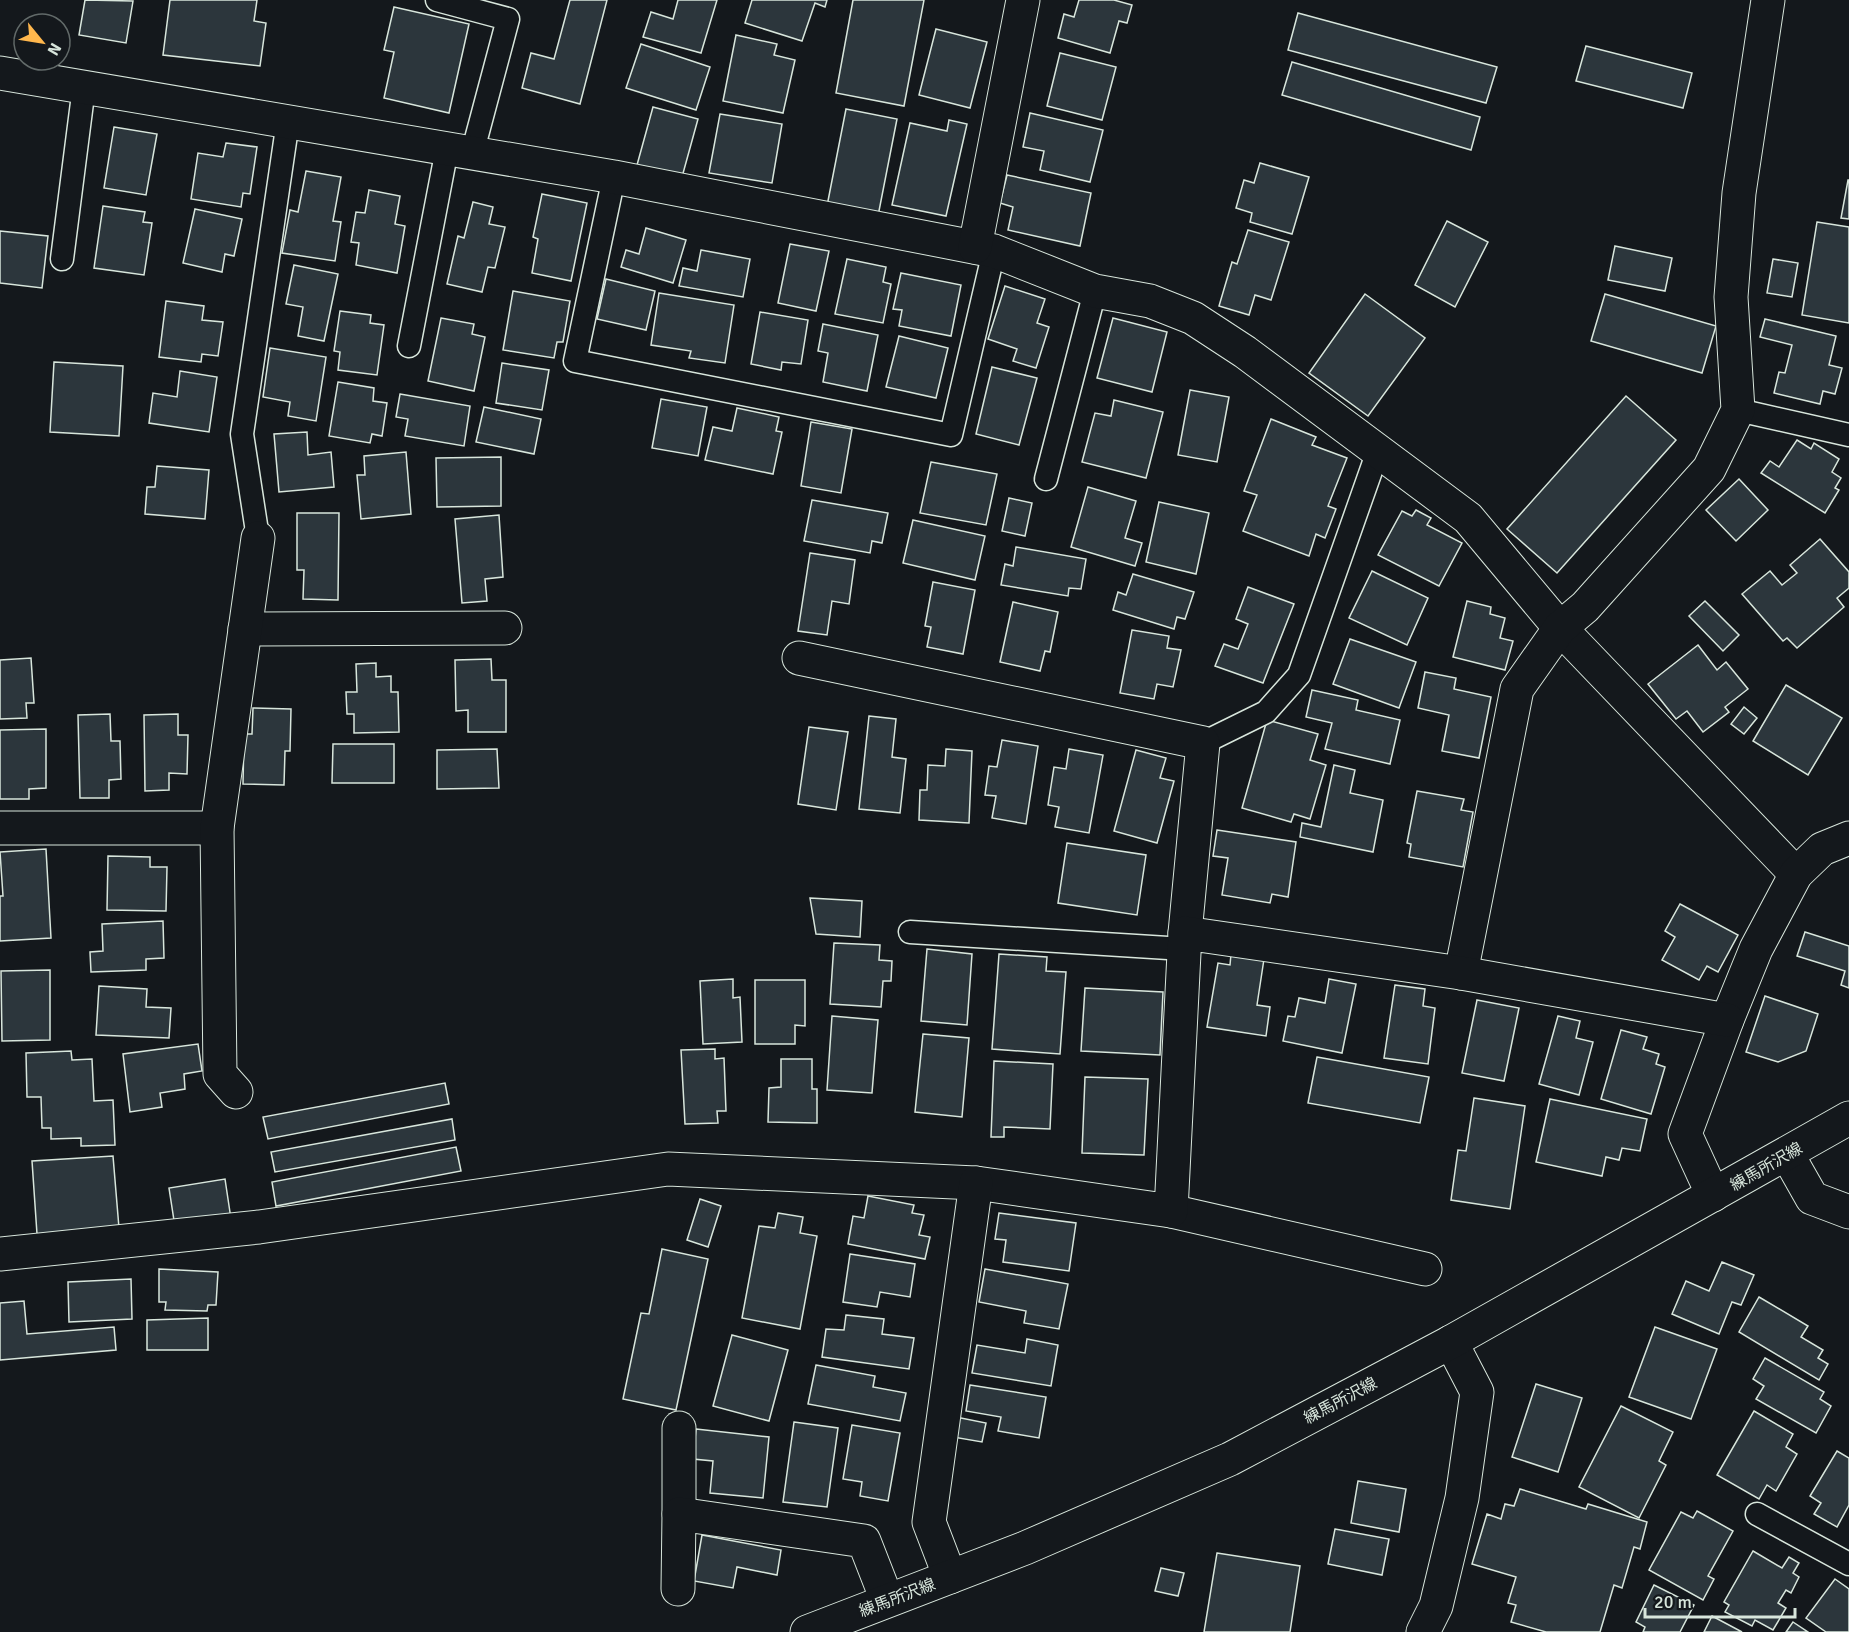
<svg xmlns="http://www.w3.org/2000/svg" width="1849" height="1632" font-family="Signika,'Noto Sans JP',sans-serif">
	<style>
		.building { fill: #2c363c; stroke: #d8e6dc; stroke-width: 1.5 }
		.lines { fill: none; stroke-linecap: round; stroke-linejoin: round }
		.lane-casing { stroke: #d8e6dc; stroke-width: 25 }
		.street-casing { stroke: #d8e6dc; stroke-width: 35 }
		.primary-casing { stroke: #d8e6dc; stroke-width: 35 }
		.lane { stroke: #14181c; stroke-width: 22 }
		.street { stroke: #14181c; stroke-width: 33 }
		.primary { stroke: #14181c; stroke-width: 33 }
		.labels { text-anchor: middle; stroke-width: 4.5; stroke-linejoin: round; paint-order: stroke }
		.street-label { font-size: 16px; fill: #d8e6dc; stroke: #14181c }
	</style>
	<rect width="100%" height="100%" fill="#14181c"/>
	<g class="building">
		<polygon points="85,0 133,1 126,43 79,35"/>
		<polygon points="170,0 257,0 254,21 266,23 260,66 163,55"/>
		<polygon points="570,0 607,0 580,104 522,88 531,53 554,59"/>
		<polygon points="678,0 717,0 701,53 643,37 651,12 673,19"/>
		<polygon points="752,0 827,0 825,7 815,3 802,41 745,23"/>
		<polygon points="853,0 924,0 904,106 836,93"/>
		<polygon points="1079,0 1114,0 1132,5 1127,23 1119,21 1110,53 1058,38 1064,14 1074,17"/>
		<polygon points="394,7 469,24 449,113 384,98 394,52 384,50"/>
		<polygon points="1298,13 1497,67 1486,103 1288,50"/>
		<polygon points="936,29 987,42 970,108 919,95"/>
		<polygon points="736,35 777,44 774,55 795,60 783,113 723,101"/>
		<polygon points="641,44 710,67 696,110 626,88"/>
		<polygon points="1586,46 1692,73 1683,108 1576,81"/>
		<polygon points="1060,53 1116,67 1102,120 1047,106"/>
		<polygon points="1292,62 1480,117 1471,150 1282,95"/>
		<polygon points="653,107 698,119 682,177 637,165"/>
		<polygon points="846,109 897,119 878,216 827,206"/>
		<polygon points="1030,113 1103,130 1090,182 1040,170 1044,151 1023,147"/>
		<polygon points="720,114 782,124 772,183 709,173"/>
		<polygon points="949,120 967,124 946,216 892,205 910,123 947,131"/>
		<polygon points="114,127 157,134 146,195 104,188"/>
		<polygon points="226,143 257,147 250,194 243,193 241,207 191,199 198,153 223,157"/>
		<polygon points="1260,163 1309,177 1292,234 1250,222 1252,213 1236,208 1244,180 1254,183"/>
		<polygon points="306,171 341,177 333,221 341,222 335,261 282,253 290,210 298,212"/>
		<polygon points="1007,175 1091,193 1080,246 1008,230 1013,207 1000,203"/>
		<polygon points="1848,180 1849,180 1849,219 1841,218"/>
		<polygon points="369,190 400,196 395,224 405,226 397,273 356,265 359,243 351,242 356,212 365,213"/>
		<polygon points="542,194 587,203 571,281 532,273 538,239 533,237"/>
		<polygon points="473,202 493,207 489,224 505,227 495,268 488,267 482,292 447,284 458,236 464,238"/>
		<polygon points="103,206 145,212 143,222 152,223 144,275 94,268"/>
		<polygon points="195,209 242,219 234,256 225,254 222,272 183,263"/>
		<polygon points="1447,221 1488,242 1455,307 1415,285"/>
		<polygon points="1817,222 1849,227 1849,323 1802,315"/>
		<polygon points="646,228 686,240 673,283 621,267 626,250 639,254"/>
		<polygon points="1248,230 1289,242 1271,300 1255,295 1249,315 1219,306 1232,262 1237,264"/>
		<polygon points="0,231 48,236 42,288 0,283"/>
		<polygon points="790,244 829,251 816,311 778,303"/>
		<polygon points="1615,246 1672,258 1665,291 1608,280"/>
		<polygon points="701,250 750,259 743,297 679,286 683,268 697,271"/>
		<polygon points="847,259 886,267 883,282 891,284 883,323 835,314"/>
		<polygon points="1773,259 1798,263 1792,297 1767,293"/>
		<polygon points="294,265 338,274 324,341 298,336 303,307 286,304"/>
		<polygon points="901,273 961,285 951,336 899,326 902,310 893,309"/>
		<polygon points="606,279 655,291 646,330 597,319"/>
		<polygon points="1005,286 1045,299 1037,323 1049,327 1036,368 1013,361 1017,349 988,339"/>
		<polygon points="513,291 570,301 563,342 557,342 554,358 503,350"/>
		<polygon points="659,293 734,305 725,363 689,358 691,351 651,345"/>
		<polygon points="1365,294 1425,338 1368,416 1309,373"/>
		<polygon points="1605,294 1716,326 1702,373 1591,341"/>
		<polygon points="166,301 204,306 202,320 223,322 218,356 202,354 201,362 159,357"/>
		<polygon points="340,311 371,315 370,323 384,325 377,375 338,370 340,352 334,351"/>
		<polygon points="760,312 808,320 801,364 782,362 781,370 751,364"/>
		<polygon points="441,318 474,324 472,334 485,337 474,391 428,381"/>
		<polygon points="1113,318 1167,332 1152,392 1097,378"/>
		<polygon points="1765,319 1836,336 1829,365 1842,368 1835,394 1823,391 1820,404 1774,393 1779,372 1785,373 1792,345 1760,337"/>
		<polygon points="823,324 878,335 867,391 823,382 828,353 818,351"/>
		<polygon points="899,336 948,348 936,398 886,387"/>
		<polygon points="270,348 326,357 316,421 288,416 290,402 263,397"/>
		<polygon points="54,362 123,366 119,436 50,432"/>
		<polygon points="502,363 549,370 542,410 496,403"/>
		<polygon points="992,367 1037,378 1019,445 976,434"/>
		<polygon points="180,371 217,377 209,432 149,423 153,393 177,397"/>
		<polygon points="338,382 374,388 373,401 387,403 382,436 372,434 370,443 329,436"/>
		<polygon points="1190,390 1229,397 1217,462 1178,455"/>
		<polygon points="400,394 470,406 464,446 405,436 408,419 396,417"/>
		<polygon points="1626,396 1676,440 1557,573 1507,529"/>
		<polygon points="661,399 707,407 698,456 652,448"/>
		<polygon points="1114,400 1163,412 1146,478 1082,462 1095,413 1111,416"/>
		<polygon points="484,407 541,419 534,454 476,442"/>
		<polygon points="737,408 779,417 776,431 782,432 773,474 705,460 713,427 732,431"/>
		<polygon points="1271,419 1316,437 1312,445 1347,458 1328,506 1336,509 1325,538 1316,534 1309,556 1243,531 1257,495 1244,491"/>
		<polygon points="811,422 852,429 841,493 801,486"/>
		<polygon points="307,432 308,455 331,452 334,487 279,492 274,434"/>
		<polygon points="1797,440 1811,449 1814,443 1839,459 1832,472 1841,478 1835,488 1839,490 1825,513 1761,473 1770,461 1779,467"/>
		<polygon points="406,452 411,514 361,519 357,475 365,475 364,456"/>
		<polygon points="501,457 501,506 437,507 436,458"/>
		<polygon points="931,462 997,474 986,525 920,513"/>
		<polygon points="157,466 209,470 205,519 145,514 147,487 155,487"/>
		<polygon points="1739,479 1768,510 1736,541 1706,510"/>
		<polygon points="1088,487 1136,501 1125,538 1142,543 1135,566 1071,547"/>
		<polygon points="1009,498 1032,503 1025,536 1002,531"/>
		<polygon points="812,500 888,513 882,543 872,541 870,553 804,541"/>
		<polygon points="1159,502 1209,513 1196,574 1146,562"/>
		<polygon points="1416,510 1431,518 1427,525 1462,543 1439,586 1378,555 1402,511 1412,516"/>
		<polygon points="297,513 339,513 338,600 303,599 304,570 297,570"/>
		<polygon points="499,515 503,577 485,579 487,601 462,603 455,519"/>
		<polygon points="913,520 985,536 975,580 903,563"/>
		<polygon points="1820,539 1849,572 1849,588 1837,598 1844,607 1797,648 1787,638 1783,641 1742,594 1770,571 1782,585 1797,573 1790,565"/>
		<polygon points="1016,547 1086,559 1081,589 1069,588 1068,596 1001,585 1005,564 1013,566"/>
		<polygon points="810,553 855,560 849,604 832,601 827,635 798,631"/>
		<polygon points="1372,571 1428,598 1407,645 1349,618"/>
		<polygon points="1133,574 1194,592 1185,619 1177,617 1174,629 1113,610 1118,592 1126,595"/>
		<polygon points="933,582 975,590 963,654 927,647 931,627 925,626"/>
		<polygon points="1248,587 1294,604 1263,683 1215,666 1224,644 1238,649 1248,624 1236,619"/>
		<polygon points="1467,601 1491,607 1490,614 1505,618 1500,638 1513,641 1505,670 1453,657"/>
		<polygon points="1705,601 1739,635 1723,651 1689,616"/>
		<polygon points="1013,602 1058,612 1050,652 1045,651 1040,671 1000,662"/>
		<polygon points="1132,630 1169,636 1167,648 1181,650 1173,687 1157,684 1154,699 1120,693"/>
		<polygon points="1350,639 1416,662 1399,708 1333,684"/>
		<polygon points="1698,645 1717,670 1726,662 1748,689 1725,707 1729,712 1703,732 1687,711 1676,719 1648,684"/>
		<polygon points="31,658 34,703 26,703 27,718 0,719 0,660"/>
		<polygon points="491,659 492,680 506,680 506,732 468,732 468,710 456,711 455,660"/>
		<polygon points="376,663 376,677 391,676 391,692 398,692 399,732 354,733 354,714 347,714 346,692 357,692 356,664"/>
		<polygon points="1425,672 1456,678 1454,689 1491,697 1479,758 1442,751 1449,715 1418,708"/>
		<polygon points="1786,685 1842,718 1808,775 1753,741"/>
		<polygon points="1312,690 1358,700 1356,710 1400,720 1390,764 1325,749 1332,723 1306,717"/>
		<polygon points="1744,707 1757,718 1744,734 1731,724"/>
		<polygon points="253,708 291,709 290,751 285,751 284,785 243,784 244,734 252,734"/>
		<polygon points="110,714 111,741 120,741 121,779 109,780 109,798 80,798 78,715"/>
		<polygon points="178,714 178,735 188,735 187,774 169,773 169,790 145,791 144,715"/>
		<polygon points="869,716 896,719 892,757 906,759 900,813 859,809"/>
		<polygon points="1267,720 1318,734 1310,760 1326,765 1310,819 1294,814 1291,822 1242,808"/>
		<polygon points="809,727 848,732 836,810 798,804"/>
		<polygon points="46,729 46,788 29,789 29,799 0,799 0,730"/>
		<polygon points="1002,740 1038,746 1026,824 992,818 996,796 985,795 989,766 997,767"/>
		<polygon points="333,744 394,744 394,783 332,783"/>
		<polygon points="497,749 499,788 437,789 437,750"/>
		<polygon points="946,749 972,751 969,823 919,820 920,790 927,790 928,765 945,766"/>
		<polygon points="1069,749 1103,755 1089,833 1055,827 1059,807 1048,805 1054,767 1066,769"/>
		<polygon points="1136,750 1166,758 1160,778 1174,781 1157,843 1114,831"/>
		<polygon points="1334,765 1355,770 1350,793 1383,800 1373,852 1300,837 1302,823 1321,827"/>
		<polygon points="1417,791 1464,799 1461,810 1473,812 1463,867 1409,857 1411,844 1407,843"/>
		<polygon points="1217,830 1296,842 1288,897 1272,894 1270,903 1222,895 1228,858 1213,856"/>
		<polygon points="1067,843 1146,855 1137,915 1058,903"/>
		<polygon points="46,849 51,938 0,941 0,896 3,896 0,852"/>
		<polygon points="108,856 150,857 150,867 167,867 166,911 107,910"/>
		<polygon points="810,898 862,901 860,937 816,934"/>
		<polygon points="1680,904 1738,935 1718,972 1707,966 1699,980 1662,960 1675,937 1665,931"/>
		<polygon points="163,921 164,958 146,959 146,970 91,972 90,952 103,951 102,924"/>
		<polygon points="1805,932 1849,946 1849,988 1841,985 1845,971 1797,956"/>
		<polygon points="834,943 880,945 879,960 892,961 891,981 883,981 881,1007 830,1004"/>
		<polygon points="927,949 972,954 967,1025 921,1021"/>
		<polygon points="999,954 1047,957 1046,971 1066,972 1060,1054 992,1049"/>
		<polygon points="1231,954 1264,959 1257,1005 1270,1007 1266,1036 1207,1027 1218,963 1230,965"/>
		<polygon points="50,970 50,1040 2,1041 1,971"/>
		<polygon points="733,979 733,998 740,997 742,1042 703,1044 700,981"/>
		<polygon points="1329,979 1356,984 1342,1053 1283,1041 1288,1016 1295,1017 1299,998 1325,1003"/>
		<polygon points="755,980 805,980 805,1026 795,1025 795,1044 755,1044"/>
		<polygon points="1395,985 1425,989 1423,1006 1435,1008 1428,1064 1384,1058"/>
		<polygon points="99,986 147,989 146,1007 171,1008 169,1038 96,1035"/>
		<polygon points="1085,988 1163,992 1160,1055 1081,1051"/>
		<polygon points="1765,996 1818,1014 1806,1051 1778,1062 1746,1052"/>
		<polygon points="1477,1000 1519,1008 1504,1081 1462,1073"/>
		<polygon points="832,1016 878,1020 872,1093 827,1090"/>
		<polygon points="1558,1016 1580,1021 1576,1038 1593,1042 1579,1095 1539,1084"/>
		<polygon points="1621,1030 1647,1037 1643,1049 1659,1054 1656,1064 1665,1067 1651,1114 1601,1099"/>
		<polygon points="923,1034 969,1038 962,1117 915,1112"/>
		<polygon points="198,1044 202,1071 184,1074 185,1089 160,1093 162,1107 130,1112 123,1054"/>
		<polygon points="715,1049 715,1059 724,1058 726,1111 717,1111 718,1123 685,1124 681,1050"/>
		<polygon points="71,1051 72,1060 92,1059 94,1101 113,1100 115,1145 81,1146 81,1138 51,1139 51,1128 42,1128 41,1097 27,1097 26,1053"/>
		<polygon points="1317,1057 1429,1077 1420,1123 1308,1103"/>
		<polygon points="781,1059 812,1059 812,1089 817,1089 817,1123 768,1122 769,1088 781,1087"/>
		<polygon points="994,1061 1053,1064 1050,1129 1004,1127 1004,1137 991,1137"/>
		<polygon points="1085,1077 1148,1079 1144,1155 1082,1153"/>
		<polygon points="445,1083 449,1104 268,1139 263,1117"/>
		<polygon points="1474,1098 1525,1106 1510,1209 1451,1200 1458,1150 1466,1151"/>
		<polygon points="1550,1099 1647,1119 1640,1151 1622,1148 1619,1160 1606,1157 1602,1176 1536,1162"/>
		<polygon points="452,1119 455,1140 275,1172 271,1152"/>
		<polygon points="456,1147 461,1171 276,1206 272,1182"/>
		<polygon points="113,1156 119,1228 37,1234 32,1161"/>
		<polygon points="225,1179 231,1219 175,1227 169,1188"/>
		<polygon points="868,1196 914,1205 912,1213 924,1215 919,1235 930,1237 925,1259 848,1244 853,1216 864,1218"/>
		<polygon points="700,1199 721,1206 708,1247 687,1240"/>
		<polygon points="778,1213 803,1217 800,1233 817,1236 800,1329 742,1318 759,1226 775,1228"/>
		<polygon points="999,1213 1076,1223 1069,1271 1003,1262 1006,1240 995,1239"/>
		<polygon points="662,1249 708,1259 676,1410 623,1399 641,1313 649,1314"/>
		<polygon points="850,1254 915,1264 910,1297 880,1292 877,1307 843,1302"/>
		<polygon points="1722,1262 1754,1275 1741,1305 1732,1302 1719,1334 1672,1314 1686,1281 1709,1291"/>
		<polygon points="159,1269 218,1272 216,1305 208,1305 207,1311 165,1310 166,1302 159,1302"/>
		<polygon points="985,1269 1068,1284 1059,1329 1024,1323 1026,1311 979,1302"/>
		<polygon points="131,1279 132,1319 69,1322 68,1282"/>
		<polygon points="1759,1297 1808,1326 1801,1337 1823,1350 1818,1358 1828,1364 1819,1380 1739,1332"/>
		<polygon points="24,1301 27,1334 114,1327 116,1350 0,1360 0,1303"/>
		<polygon points="846,1315 884,1319 882,1334 914,1338 909,1369 822,1357 826,1329 844,1330"/>
		<polygon points="208,1318 208,1350 147,1350 147,1320"/>
		<polygon points="1655,1327 1717,1349 1691,1419 1629,1397"/>
		<polygon points="732,1335 788,1350 769,1421 713,1406"/>
		<polygon points="1027,1339 1058,1345 1051,1386 972,1373 977,1345 1025,1353"/>
		<polygon points="1765,1358 1824,1392 1820,1399 1831,1406 1816,1433 1756,1399 1764,1386 1753,1379"/>
		<polygon points="816,1365 875,1376 873,1387 906,1393 900,1421 808,1404"/>
		<polygon points="1536,1384 1582,1398 1558,1472 1512,1457"/>
		<polygon points="970,1385 1046,1397 1039,1438 998,1431 1001,1417 966,1411"/>
		<polygon points="1621,1406 1673,1432 1659,1461 1666,1465 1639,1518 1579,1487"/>
		<polygon points="1754,1411 1793,1434 1786,1447 1797,1454 1776,1491 1767,1485 1759,1499 1717,1475"/>
		<polygon points="951,1416 986,1423 982,1442 947,1436"/>
		<polygon points="794,1422 838,1428 827,1507 783,1502"/>
		<polygon points="852,1425 900,1433 888,1501 860,1496 862,1482 843,1479"/>
		<polygon points="696,1429 769,1437 763,1498 710,1493 713,1461 693,1459"/>
		<polygon points="1837,1451 1849,1458 1849,1505 1837,1527 1814,1514 1821,1503 1810,1496"/>
		<polygon points="1358,1481 1406,1489 1399,1532 1351,1523"/>
		<polygon points="1520,1489 1586,1509 1588,1504 1647,1522 1640,1549 1634,1547 1622,1588 1614,1585 1600,1632 1546,1632 1511,1622 1516,1605 1508,1603 1516,1577 1472,1564 1487,1514 1501,1519 1505,1504 1514,1506"/>
		<polygon points="1697,1511 1733,1531 1708,1576 1714,1579 1703,1600 1649,1570 1681,1512 1693,1518"/>
		<polygon points="1335,1529 1389,1539 1382,1575 1328,1564"/>
		<polygon points="702,1535 781,1550 777,1575 737,1567 733,1588 694,1581"/>
		<polygon points="1753,1551 1782,1568 1789,1557 1799,1563 1793,1573 1799,1577 1791,1593 1786,1590 1778,1603 1786,1608 1773,1630 1755,1620 1752,1626 1725,1612 1729,1605 1724,1602"/>
		<polygon points="1217,1553 1300,1566 1290,1632 1204,1632"/>
		<polygon points="1161,1568 1184,1573 1178,1596 1155,1591"/>
		<polygon points="1835,1579 1849,1589 1849,1632 1826,1632 1806,1618"/>
		<polygon points="1654,1585 1694,1605 1680,1632 1643,1632 1645,1627 1636,1622"/>
		<polygon points="1712,1616 1742,1632 1704,1632"/>
		<polygon points="1793,1622 1808,1632 1786,1632"/>
	</g>
	<g class="lines">
		<g class="lane-casing">
			<g id="lane">
				<polyline points="437,0 508,19 472,154"/>
				<polyline points="614,177 575,361 951,435 994,251"/>
				<polyline points="62,259 84,87"/>
				<polyline points="409,346 447,149"/>
				<polyline points="1738,410 1849,435"/>
				<polyline points="1046,479 1095,291"/>
				<polyline points="258,538 242,434 288,121"/>
				<polyline points="1203,743 1266,712 1299,675 1378,451"/>
				<polyline points="910,932 1184,949"/>
				<polyline points="1757,1514 1849,1564"/>
			</g>
		</g>
		<g class="street-casing">
			<g id="street">
				<polyline points="0,73 614,177 994,251 1095,291 1150,301 1193,318 1245,352 1468,518 1560,628 1796,874"/>
				<polyline points="975,247 1023,0"/>
				<polyline points="245,629 505,628"/>
				<polyline points="799,658 1203,743 1185,933"/>
				<polyline points="0,828 217,828"/>
				<polyline points="1461,973 1517,689 1560,628 1585,607 1709,469 1738,410 1731,297 1739,193 1768,0"/>
				<polyline points="236,1092 220,1074 217,828 258,538"/>
				<polyline points="1787,1154 1812,1198 1849,1212"/>
				<polyline points="1713,1195 1685,1134 1727,1020 1756,949 1796,874 1822,849 1849,838"/>
				<polyline points="1171,1211 1425,1269"/>
				<polyline points="0,1254 259,1227 668,1169 976,1183 1171,1211 1185,933 1461,973 1727,1020"/>
				<polyline points="679,1514 679,1428"/>
				<polyline points="950,1577 929,1522 976,1183"/>
				<polyline points="678,1589 679,1514 864,1541 887,1600"/>
				<polyline points="1423,1632 1436,1606 1462,1498 1477,1392 1451,1342"/>
			</g>
		</g>
		<g class="primary-casing">
			<polyline id="primary" points="807,1632 1025,1548 1230,1459 1451,1342 1849,1118"/>
		</g>
		<use href="#lane" class="lane"/>
		<use href="#street" class="street"/>
		<use href="#primary" class="primary"/>
	</g>
	<g class="labels">
		<g class="street-label">
			<text transform="translate(1766 1166) rotate(-30)" y="6">練馬所沢線</text>
			<text transform="translate(1340 1400) rotate(-28)" y="6">練馬所沢線</text>
			<text transform="translate(897 1597) rotate(-21)" y="6">練馬所沢線</text>
		</g>
	</g>
	<g transform="translate(42 42) rotate(120)"><circle r="28" fill="#14181c" stroke="#626a69" stroke-width="1.5"/>
	<path d="M0-4.5L10 22L0 15L-10 22Z" fill="#ffb74d"/>
	<text y="-9" font-size="16" font-weight="bold" text-anchor="middle" fill="#d8e6dc">N</text>
	</g>
	<path d="M1645 1608v9h150v-9" fill="none" stroke="#d8e6dc" stroke-width="3"/>
	<text x="1654" y="1608" font-size="18" fill="#d8e6dc" stroke="#14181c" stroke-width="4.5" paint-order="stroke">20 m</text>
</svg>
